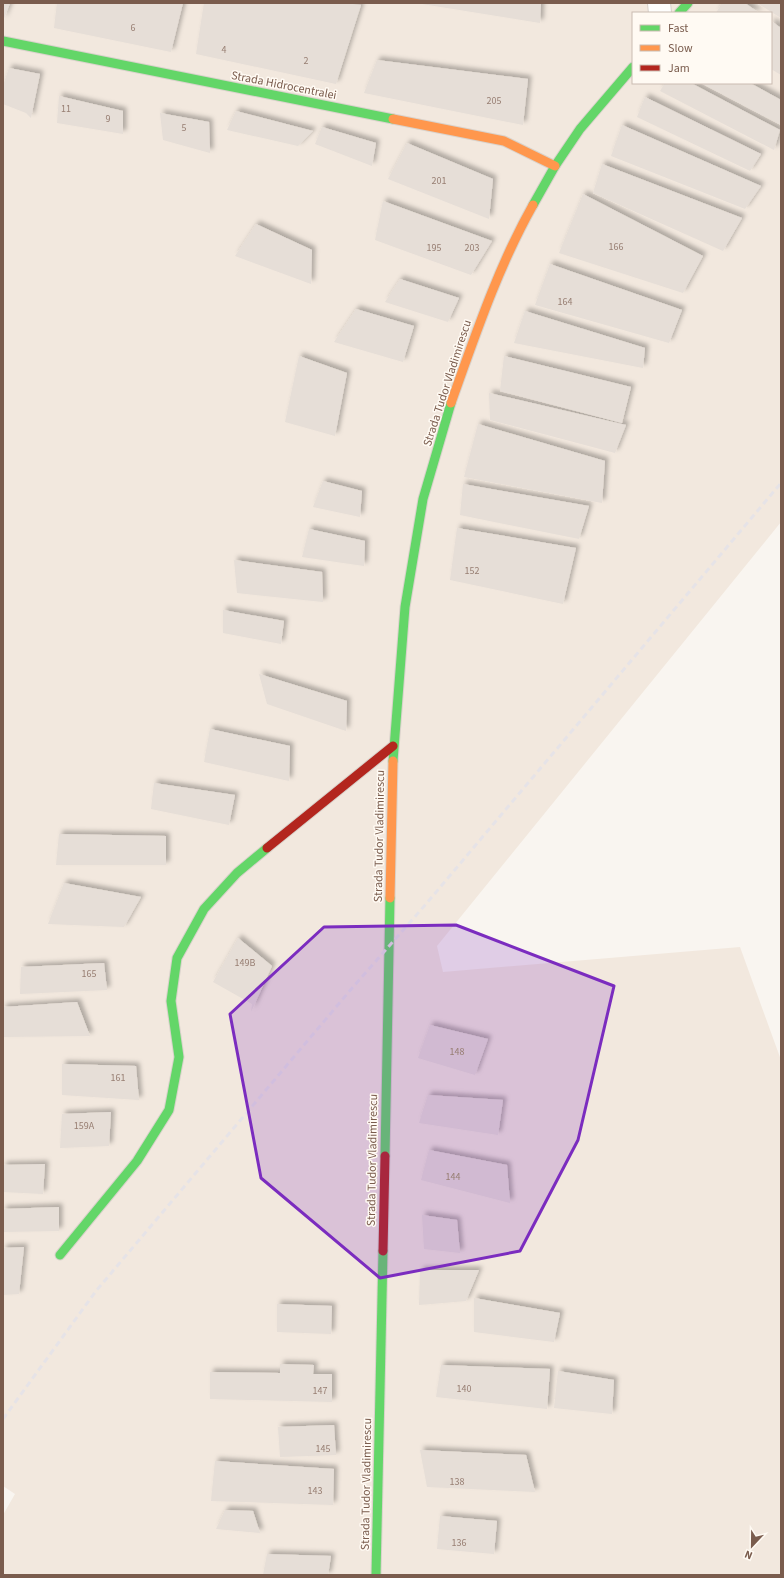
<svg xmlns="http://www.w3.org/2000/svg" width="784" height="1578" font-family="'Source Sans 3',sans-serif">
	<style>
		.residential { fill: #f2e8de; fill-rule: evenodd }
		.building { fill: #e6ded7; filter: url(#shadow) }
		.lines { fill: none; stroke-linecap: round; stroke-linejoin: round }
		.street-casing { stroke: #d7d1cb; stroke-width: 24 }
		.fast-casing { stroke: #d9d2cb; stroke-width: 11 }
		.slow-casing { stroke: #d9d2cb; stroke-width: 11 }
		.jam-casing { stroke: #d9d2cb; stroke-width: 11 }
		.street { stroke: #fefefd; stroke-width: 22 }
		.fast { stroke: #63d668; stroke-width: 9 }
		.slow { stroke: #ff974d; stroke-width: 9 }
		.jam { stroke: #b3261e; stroke-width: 9 }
		.rail { stroke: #e6e3e7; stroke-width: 3; stroke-dasharray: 6 4; stroke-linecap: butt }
		.marked { fill: #7b2cbf; fill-opacity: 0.2; stroke: #7b2cbf; stroke-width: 3; stroke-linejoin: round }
		.labels { text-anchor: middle; stroke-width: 3; stroke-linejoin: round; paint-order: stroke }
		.number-label { font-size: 10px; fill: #977e72 }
		.street-label { font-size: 12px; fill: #7a5c4d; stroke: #fffaf3 }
	</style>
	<defs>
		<filter id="shadow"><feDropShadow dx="3.5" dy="-3.5" stdDeviation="2" flood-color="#0004"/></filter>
	</defs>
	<rect width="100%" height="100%" fill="#f9f5f0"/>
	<path class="residential" d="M3,3H781V522L437,946L443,972L740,947L781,1060V1575H3V1515L15,1494L3,1486ZM633,13H771V83H633Z"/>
	<g class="building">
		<polygon points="3,3 10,3 3,21"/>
		<polygon points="57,3 183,3 171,52 54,28"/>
		<polygon points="204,3 345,3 361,5 336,84 196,54"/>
		<polygon points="423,3 541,3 540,23 422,4"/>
		<polygon points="722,3 745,3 759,13 716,13"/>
		<polygon points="757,3 781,3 781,18"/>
		<polygon points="771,21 781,28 781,75 771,69"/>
		<polygon points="377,60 528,79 523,125 364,93"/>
		<polygon points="9,68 40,74 31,118 26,113 3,104 3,86"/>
		<polygon points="665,83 691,83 780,130 774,150 660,91"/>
		<polygon points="701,83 750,83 781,100 781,125"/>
		<polygon points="59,96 123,111 123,134 57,123"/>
		<polygon points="645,97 761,154 750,171 637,117"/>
		<polygon points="236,111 313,131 298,146 227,130"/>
		<polygon points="160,113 209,122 210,153 163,140"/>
		<polygon points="622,125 761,186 745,209 611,156"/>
		<polygon points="322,127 376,143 372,166 315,144"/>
		<polygon points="407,143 493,179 489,219 388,179"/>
		<polygon points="602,164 742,218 723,251 593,193"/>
		<polygon points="583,194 703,256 683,293 559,253"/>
		<polygon points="383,201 492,241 471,275 375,240"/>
		<polygon points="256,224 312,250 311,284 235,256"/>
		<polygon points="550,264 682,310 669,343 535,305"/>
		<polygon points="400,279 459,298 448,322 385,302"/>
		<polygon points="356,309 414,326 403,362 334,342"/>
		<polygon points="525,311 645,348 643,368 514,343"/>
		<polygon points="299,356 347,373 335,436 285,422"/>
		<polygon points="504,356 631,387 622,423 500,391"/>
		<polygon points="489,393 626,425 615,453 490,420"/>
		<polygon points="478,424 605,461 602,503 464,477"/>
		<polygon points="323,481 362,491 360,517 313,507"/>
		<polygon points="463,484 589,506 579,539 460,515"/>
		<polygon points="457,528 576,548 563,604 450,580"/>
		<polygon points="309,529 365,541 364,566 302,557"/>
		<polygon points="234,560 322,572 323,602 237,593"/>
		<polygon points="223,610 284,621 281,644 223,633"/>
		<polygon points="259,674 347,701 346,731 267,704"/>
		<polygon points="210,729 290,746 289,781 204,762"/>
		<polygon points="154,783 235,795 229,825 151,809"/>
		<polygon points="59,834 166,836 166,865 56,865"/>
		<polygon points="64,883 141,897 124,927 48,924"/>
		<polygon points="238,938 272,966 251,1012 252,1004 213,982"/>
		<polygon points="104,963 107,990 20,994 21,967"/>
		<polygon points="77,1002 90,1036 3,1037 3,1007"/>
		<polygon points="430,1025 488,1039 475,1075 418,1058"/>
		<polygon points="62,1064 136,1066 139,1100 62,1095"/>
		<polygon points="428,1095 503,1100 498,1135 419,1123"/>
		<polygon points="111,1112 109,1146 60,1148 62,1114"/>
		<polygon points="429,1150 507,1165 510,1203 421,1180"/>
		<polygon points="45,1164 43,1194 3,1192 3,1165"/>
		<polygon points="59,1207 59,1231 3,1232 3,1209"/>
		<polygon points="422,1215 457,1220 460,1253 424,1249"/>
		<polygon points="24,1247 19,1294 3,1295 3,1248"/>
		<polygon points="420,1270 479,1270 466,1301 419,1305"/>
		<polygon points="474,1298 560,1313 554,1342 474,1332"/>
		<polygon points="277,1304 332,1306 331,1334 277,1332"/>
		<polygon points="280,1364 314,1365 313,1374 332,1374 332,1402 210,1399 210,1372 280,1373"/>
		<polygon points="441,1365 550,1369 547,1409 436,1397"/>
		<polygon points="558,1371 614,1380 612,1414 554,1408"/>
		<polygon points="334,1425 336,1455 280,1457 278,1427"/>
		<polygon points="420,1450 526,1455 535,1492 427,1487"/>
		<polygon points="215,1461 334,1469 333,1505 211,1501"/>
		<polygon points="225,1510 253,1511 260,1533 216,1529"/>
		<polygon points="440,1516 497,1521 494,1554 437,1549"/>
		<polygon points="267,1554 331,1556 328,1575 263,1575"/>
	</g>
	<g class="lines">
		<g class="street-casing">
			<polyline id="street" points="659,3 660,13"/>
		</g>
		<g class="fast-casing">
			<g id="fast">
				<polyline points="679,13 688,3"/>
				<polyline points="3,41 393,119"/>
				<polyline points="533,205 555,166 580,129 633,67"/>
				<polyline points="393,761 405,607 423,499 451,403"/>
				<polyline points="385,1156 390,898"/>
				<polyline points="60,1255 137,1161 169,1110 179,1057 171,1001 177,958 204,909 237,873 267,848"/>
				<polyline points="376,1575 383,1251"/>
			</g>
		</g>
		<g class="slow-casing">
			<g id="slow">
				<polyline points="393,119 504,141 555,166"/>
				<path d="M451,403C475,336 498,267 533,205"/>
				<polyline points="390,898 393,761"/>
			</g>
		</g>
		<g class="jam-casing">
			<g id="jam">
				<polyline points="267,848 393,746"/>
				<polyline points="383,1251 385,1156"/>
			</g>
		</g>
		<use href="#street" class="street"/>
		<use href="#fast" class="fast"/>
		<use href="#slow" class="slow"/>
		<use href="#jam" class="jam"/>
		<polyline class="rail" points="3,1419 96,1291 353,987 426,904 781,483"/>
	</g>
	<path class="marked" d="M456,925L614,986L578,1140L520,1251L380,1278L261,1178L230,1014L324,927Z"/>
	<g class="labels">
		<g class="number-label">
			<text x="133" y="31">6</text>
			<text x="224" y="53">4</text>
			<text x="306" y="64">2</text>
			<text x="494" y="104">205</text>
			<text x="66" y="112">11</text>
			<text x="108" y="122">9</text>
			<text x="184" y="131">5</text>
			<text x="439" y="184">201</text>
			<text x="616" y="250">166</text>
			<text x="434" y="251">195</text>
			<text x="472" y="251">203</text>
			<text x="565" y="305">164</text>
			<text x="472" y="574">152</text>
			<text x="245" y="966">149B</text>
			<text x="89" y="977">165</text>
			<text x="457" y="1055">148</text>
			<text x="118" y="1081">161</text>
			<text x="84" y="1129">159A</text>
			<text x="453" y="1180">144</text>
			<text x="464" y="1392">140</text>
			<text x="320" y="1394">147</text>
			<text x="323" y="1452">145</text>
			<text x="457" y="1485">138</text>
			<text x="315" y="1494">143</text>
			<text x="459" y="1546">136</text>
		</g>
		<g class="street-label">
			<text transform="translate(284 85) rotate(11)" y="4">Strada Hidrocentralei</text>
			<text transform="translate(447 383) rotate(-72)" y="4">Strada Tudor Vladimirescu</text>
			<text transform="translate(379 836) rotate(-89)" y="4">Strada Tudor Vladimirescu</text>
			<text transform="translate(372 1160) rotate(-89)" y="4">Strada Tudor Vladimirescu</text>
			<text transform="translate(366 1484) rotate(-89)" y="4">Strada Tudor Vladimirescu</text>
		</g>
	</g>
	<rect width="784" height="1578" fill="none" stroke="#7a5c4d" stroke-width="8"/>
	<rect x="632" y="12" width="140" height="72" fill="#fffaf3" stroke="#cabbb1"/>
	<rect x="640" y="25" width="20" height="6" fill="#63d668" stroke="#cabbb1"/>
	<text x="668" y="32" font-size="12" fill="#7a5c4d">Fast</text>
	<rect x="640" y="45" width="20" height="6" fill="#ff974d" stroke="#cabbb1"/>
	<text x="668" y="52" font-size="12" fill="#7a5c4d">Slow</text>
	<rect x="640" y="65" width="20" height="6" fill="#b3261e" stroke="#cabbb1"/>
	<text x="668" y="72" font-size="12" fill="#7a5c4d">Jam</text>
	<g transform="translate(752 1546) rotate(202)" stroke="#fffaf3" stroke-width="3" paint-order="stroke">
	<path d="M0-3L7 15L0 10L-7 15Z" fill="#7a5c4d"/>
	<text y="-6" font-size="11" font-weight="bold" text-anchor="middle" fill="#7a5c4d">N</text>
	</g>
</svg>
